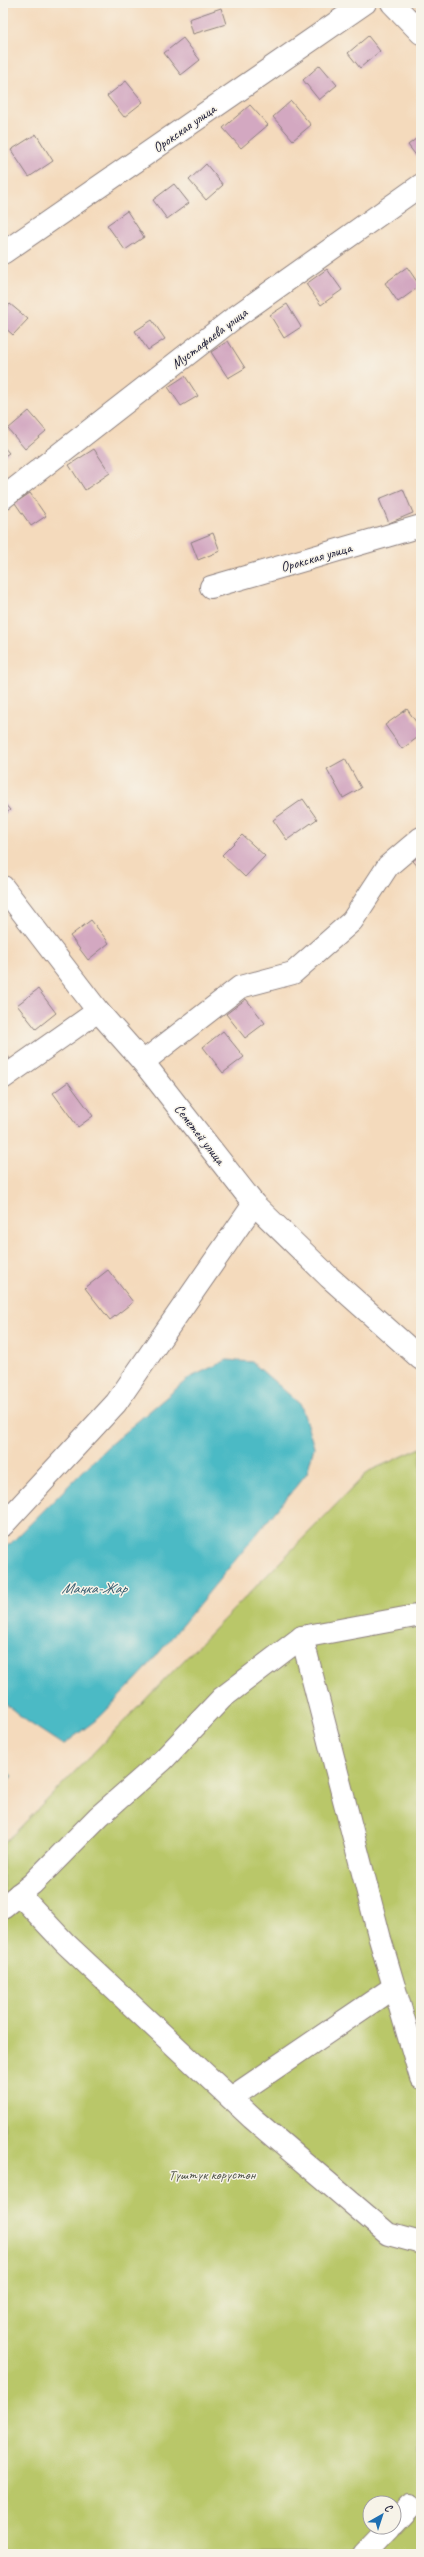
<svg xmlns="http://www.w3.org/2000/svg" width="424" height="2557" font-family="Caveat,sans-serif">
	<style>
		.green { fill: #b9c769; stroke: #6e7452; fill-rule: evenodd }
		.water { fill: #4cbac5; stroke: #376e80 }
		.building { fill: #d3a8c1 }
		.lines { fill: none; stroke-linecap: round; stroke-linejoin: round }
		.minor-casing { stroke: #8b7e7c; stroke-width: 24 }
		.minor { stroke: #fff; stroke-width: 22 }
		.labels { text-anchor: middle; stroke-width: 3; stroke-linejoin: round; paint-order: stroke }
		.street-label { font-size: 14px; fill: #22223b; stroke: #f7f3e8 }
		.park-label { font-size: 14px; fill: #4f5449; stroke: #f7f3e8 }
		.water-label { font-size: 15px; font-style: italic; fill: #31576b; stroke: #f7f3e8 }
	</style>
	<rect width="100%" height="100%" fill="#f7f3e8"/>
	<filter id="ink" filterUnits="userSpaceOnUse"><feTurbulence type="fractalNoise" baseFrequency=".025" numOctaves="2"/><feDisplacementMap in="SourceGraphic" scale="8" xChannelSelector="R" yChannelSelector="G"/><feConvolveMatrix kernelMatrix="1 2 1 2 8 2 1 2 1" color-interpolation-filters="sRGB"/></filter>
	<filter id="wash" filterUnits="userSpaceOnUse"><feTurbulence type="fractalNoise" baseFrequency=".012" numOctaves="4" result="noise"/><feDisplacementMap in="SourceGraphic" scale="16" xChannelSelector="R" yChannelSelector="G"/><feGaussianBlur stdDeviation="0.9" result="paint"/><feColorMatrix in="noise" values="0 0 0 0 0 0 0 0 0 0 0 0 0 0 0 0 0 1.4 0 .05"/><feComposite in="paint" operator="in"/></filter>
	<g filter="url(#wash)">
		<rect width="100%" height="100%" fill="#f4dabc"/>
		<path class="green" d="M421,1448V2554H3V1845L369,1471ZM370,2503H394V2527H370Z"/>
		<g class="water">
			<polygon points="227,1360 252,1362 301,1405 314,1447 307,1473 144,1671 100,1717 63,1745 28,1722 3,1702 3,1551 107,1447 189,1378"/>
			<polygon points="3,1766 13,1776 3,1787"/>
		</g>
		<g id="blocks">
			<g class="building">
				<polygon points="221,8 226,24 193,34 189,19"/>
				<polygon points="368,36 380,51 360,68 348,53"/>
				<polygon points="183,38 200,60 181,75 164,53"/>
				<polygon points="320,65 337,85 319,100 303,80"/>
				<polygon points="126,81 143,102 124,117 107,96"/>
				<polygon points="291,101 311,125 293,140 273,117"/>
				<polygon points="250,105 268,125 241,148 223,128"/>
				<polygon points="36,134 53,161 29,177 11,150"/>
				<polygon points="421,135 421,162 408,145"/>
				<polygon points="206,164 223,185 206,200 189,180"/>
				<polygon points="174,184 189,203 167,219 153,200"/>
				<polygon points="127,211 144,237 125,250 107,225"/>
				<polygon points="407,267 420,286 398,302 385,283"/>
				<polygon points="327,269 342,290 321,305 306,284"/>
				<polygon points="10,304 28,319 13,335 3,326 3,311"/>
				<polygon points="287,304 301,327 284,338 270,315"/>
				<polygon points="152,320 165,339 148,350 135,331"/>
				<polygon points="228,341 245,368 228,378 211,352"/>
				<polygon points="185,376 198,396 181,406 168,387"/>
				<polygon points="29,411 46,431 25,449 8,429"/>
				<polygon points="3,446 9,453 3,457"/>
				<polygon points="94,449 110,473 85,490 69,465"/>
				<polygon points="403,489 413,513 389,523 379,499"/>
				<polygon points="30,493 46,516 31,526 15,503"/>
				<polygon points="213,533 220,551 198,560 191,542"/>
				<polygon points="407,709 421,729 421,735 402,749 385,725"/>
				<polygon points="345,759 361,788 343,798 327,769"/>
				<polygon points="303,799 317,819 287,840 273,820"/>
				<polygon points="3,802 10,810 3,816"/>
				<polygon points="242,835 265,856 245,877 222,855"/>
				<polygon points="421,854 421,870 413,861"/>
				<polygon points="91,920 109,943 88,960 70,936"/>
				<polygon points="38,989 56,1013 36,1029 17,1005"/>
				<polygon points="246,999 265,1023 245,1038 226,1014"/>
				<polygon points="223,1031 244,1057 223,1073 203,1047"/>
				<polygon points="3,1050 11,1060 3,1066"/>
				<polygon points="68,1082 93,1116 78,1127 53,1093"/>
				<polygon points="108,1270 133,1302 110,1320 85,1288"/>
			</g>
		</g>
	</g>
	<g filter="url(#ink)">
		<use href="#blocks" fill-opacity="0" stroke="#8b7e7c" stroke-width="1"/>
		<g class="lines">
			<g class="minor-casing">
				<g id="minor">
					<polyline points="392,3 421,33"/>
					<polyline points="3,253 365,3"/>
					<polyline points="3,498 234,318 421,185"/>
					<polyline points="211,587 421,526"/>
					<polyline points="3,887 98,1011 143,1062 254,1204 329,1277 421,1359"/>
					<polyline points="143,1062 240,987 293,973 352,921 388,866 421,838"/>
					<polyline points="3,1078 98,1011"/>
					<polyline points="3,1525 116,1403 254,1204"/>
					<polyline points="302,1637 380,1939 421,2078"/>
					<polyline points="19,1894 65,1943 252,2118 388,2234 421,2243"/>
					<polyline points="3,1907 32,1884 99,1816 163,1760 222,1698 302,1637 421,1615"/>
					<polyline points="231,2098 394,1987"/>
					<polyline points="394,2523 410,2506"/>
					<polyline points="364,2554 390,2527"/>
				</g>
			</g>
			<use href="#minor" class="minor"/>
		</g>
	</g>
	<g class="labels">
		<g class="street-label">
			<text transform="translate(184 128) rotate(-35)" y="5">Орокская улица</text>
			<text transform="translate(209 338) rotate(-37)" y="5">Мустафаева улица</text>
			<text transform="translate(316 557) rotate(-16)" y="5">Орокская улица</text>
			<text transform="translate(200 1134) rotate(52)" y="5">Семетей улица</text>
		</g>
		<g class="park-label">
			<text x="212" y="2179">Түштүк көрүстөн</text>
		</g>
		<g class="water-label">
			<text x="94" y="1593">Маңка-Жар</text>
		</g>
	</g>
	<rect width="424" height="2557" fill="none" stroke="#f7f3e8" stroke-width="16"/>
	<g transform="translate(382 2515) rotate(39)"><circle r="19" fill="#f7f3e8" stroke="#a29fa3"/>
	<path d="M0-3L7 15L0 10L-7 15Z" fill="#1f6fb2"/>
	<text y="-6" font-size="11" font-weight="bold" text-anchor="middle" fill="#22223b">С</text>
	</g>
</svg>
